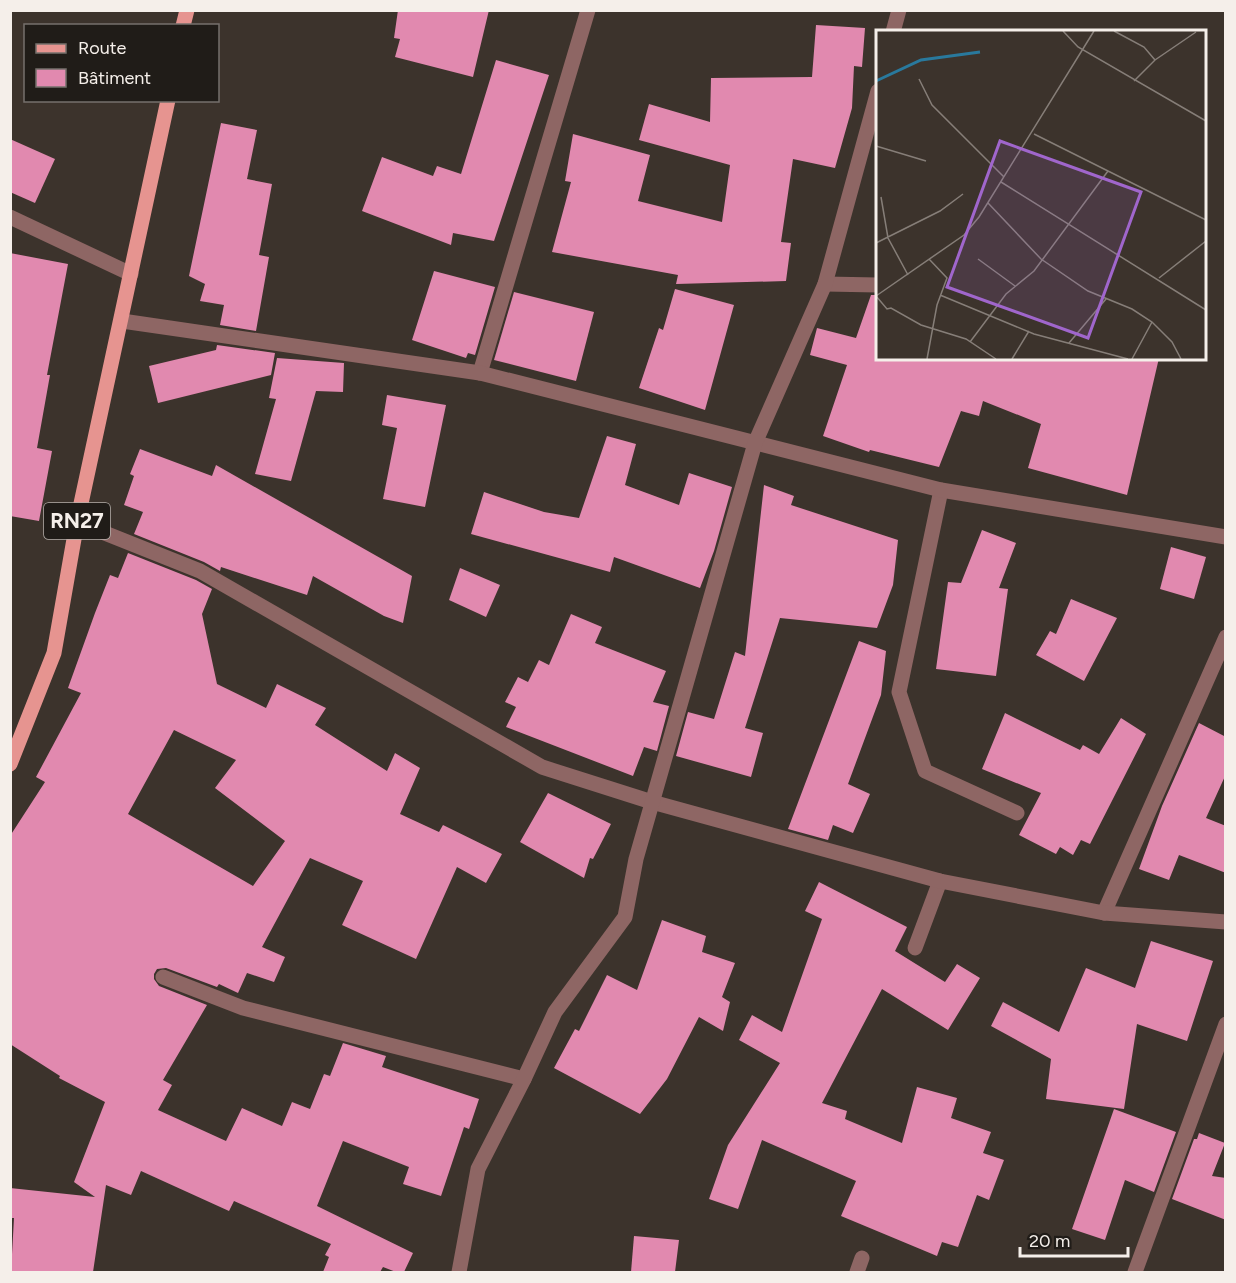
<svg xmlns="http://www.w3.org/2000/svg" width="1236" height="1283" font-family="Figtree,sans-serif">
	<style>
		.building { fill: #e189af; fill-rule: evenodd }
		.lines { fill: none; stroke-linecap: round; stroke-linejoin: round }
		.lane { stroke: #8e6664; stroke-width: 15 }
		.street { stroke: #8e6664; stroke-width: 15 }
		.primary { stroke: #e69490; stroke-width: 15 }
		.labels { text-anchor: middle; stroke-width: 6; stroke-linejoin: round; paint-order: stroke }
		.shield { fill: #201c18; stroke: #b5b0ab; stroke-width: 1.5 }
		.shield-label { font-size: 21px; font-weight: bold; fill: #f5efea }
		.inset-river { fill: none; stroke: #29799d; stroke-width: 3 }
		.inset-road { fill: none; stroke: #867e78; stroke-width: 1.5 }
		.view { fill: #a066cc; fill-opacity: 0.15; stroke: #a066cc; stroke-width: 3 }
		.inset-edge { fill: none; stroke: #f5efea; stroke-width: 3 }
	</style>
	<rect width="100%" height="100%" fill="#3c332c"/>
	<g class="building">
		<polygon points="398,10 489,10 473,77 395,57 400,39 394,38"/>
		<polygon points="816,25 865,28 862,67 854,66 852,108 835,168 793,159 781,242 791,243 786,281 676,284 678,275 552,252 571,182 565,181 573,134 650,155 638,201 722,222 730,165 639,140 649,104 710,122 711,78 812,77"/>
		<polygon points="496,60 549,75 494,241 453,233 451,245 362,211 382,157 433,176 437,166 461,174"/>
		<polygon points="221,123 257,130 247,179 272,184 259,255 269,257 256,331 220,325 224,305 200,301 205,284 189,276"/>
		<polygon points="10,139 55,159 35,203 10,192"/>
		<polygon points="10,253 68,264 47,375 50,375 37,448 52,451 39,521 10,516"/>
		<polygon points="434,271 495,287 475,355 468,353 466,358 412,340"/>
		<polygon points="675,289 734,305 705,410 639,388 659,328 663,330"/>
		<polygon points="514,292 594,312 576,381 494,360"/>
		<polygon points="871,295 878,295 878,358 1159,358 1127,495 1028,468 1041,424 983,401 979,416 961,411 939,467 870,450 869,452 823,436 847,365 810,355 817,328 856,338"/>
		<polygon points="217,345 275,353 271,375 158,403 149,366 216,350"/>
		<polygon points="277,358 344,363 343,392 316,391 291,481 255,474 276,399 269,398"/>
		<polygon points="387,395 446,405 425,507 383,499 397,428 382,425"/>
		<polygon points="607,436 636,444 625,485 679,505 689,473 732,487 714,551 700,588 614,557 610,572 471,534 484,492 544,512 579,518"/>
		<polygon points="140,449 212,476 216,465 412,576 403,623 384,616 313,576 307,595 221,567 220,571 204,562 134,534 143,512 124,505 134,476 130,474"/>
		<polygon points="764,485 794,496 791,505 898,540 893,585 877,628 780,618 745,728 763,733 751,777 676,756 688,712 714,719 735,652 745,656"/>
		<polygon points="982,530 1016,543 999,588 1008,589 996,676 936,669 948,582 961,583"/>
		<polygon points="1171,547 1206,557 1194,599 1160,589"/>
		<path d="M128,553L196,580L212,589L202,614L217,684L266,708L277,684L326,708L315,725L387,771L395,753L420,768L400,814L439,832L443,825L502,854L486,883L457,867L416,959L342,925L363,881L310,858L262,947L285,957L274,982L247,973L238,993L219,984L217,987L166,968L157,969L154,974V979L159,986L207,1005L163,1080L172,1085L158,1110L226,1141L242,1108L282,1126L292,1102L310,1109L324,1074L330,1076L343,1043L386,1056L382,1067L479,1099L469,1129L464,1127L441,1196L403,1184L409,1167L343,1141L317,1206L413,1253L404,1272H396L383,1267L380,1272H323L329,1257L325,1255L331,1244L234,1201L229,1211L141,1171L131,1195L106,1185L93,1272H11L14,1218H10V1188L95,1197L74,1182L105,1102L59,1078L60,1076L10,1044V836L45,782L36,777L81,693L68,688L95,613L110,575L118,578ZM174,730L236,760L215,788L285,841L253,886L128,814Z"/>
		<polygon points="460,568 500,585 486,617 449,600"/>
		<polygon points="1071,599 1117,618 1084,681 1036,655 1050,631 1056,634"/>
		<polygon points="571,614 602,627 595,643 666,671 653,702 669,706 657,751 644,747 633,776 506,727 516,707 505,702 518,677 528,682 539,660 549,665"/>
		<polygon points="859,641 886,651 881,695 848,784 870,794 853,833 833,825 828,840 788,829"/>
		<polygon points="1005,713 1080,750 1083,745 1099,754 1121,718 1146,734 1090,844 1081,840 1073,855 1060,847 1056,854 1019,835 1041,793 982,769"/>
		<polygon points="1199,723 1226,737 1226,774 1206,818 1226,826 1226,873 1179,855 1169,880 1139,869 1162,806"/>
		<polygon points="548,793 611,824 593,859 590,858 584,878 520,842"/>
		<polygon points="819,882 907,927 895,951 945,982 957,964 980,978 948,1030 882,989 822,1103 847,1111 845,1119 902,1143 917,1087 957,1098 951,1118 991,1132 983,1153 1004,1160 989,1200 977,1195 958,1247 942,1242 937,1256 841,1216 856,1181 762,1140 738,1209 709,1199 728,1145 780,1063 739,1040 752,1015 782,1032 822,919 805,911"/>
		<polygon points="662,920 706,936 702,952 735,963 722,997 730,1002 723,1031 699,1017 667,1079 640,1114 554,1068 575,1029 579,1031 607,975 637,990"/>
		<polygon points="1151,941 1213,961 1187,1041 1137,1024 1124,1109 1046,1099 1051,1059 991,1026 1003,1002 1059,1032 1086,968 1135,988"/>
		<polygon points="1114,1109 1176,1132 1154,1192 1125,1180 1105,1240 1072,1229"/>
		<polygon points="1199,1133 1225,1143 1212,1176 1226,1178 1226,1220 1172,1199 1194,1139 1197,1139"/>
		<polygon points="634,1236 679,1240 675,1272 631,1272"/>
	</g>
	<g class="lines">
		<g class="lane">
			<polyline points="825,284 878,285"/>
			<polyline points="480,373 588,10"/>
			<polyline points="941,490 899,692 925,771 1017,813"/>
			<polyline points="1104,913 1226,637"/>
			<polyline points="915,948 940,881"/>
			<polyline points="857,1272 862,1258"/>
		</g>
		<g class="street">
			<polyline points="893,32 899,10"/>
			<polyline points="10,217 131,274"/>
			<polyline points="122,321 480,373 941,490 1226,537"/>
			<polyline points="77,522 200,571 542,767 652,802 940,881 1104,913 1226,922"/>
			<polyline points="163,977 243,1008 524,1079"/>
			<polyline points="459,1272 478,1169 524,1079 555,1012 625,917 636,859 755,443 825,284 878,91"/>
			<polyline points="1135,1272 1226,1024"/>
		</g>
		<g class="primary">
			<polyline points="183,26 187,10"/>
			<polyline points="10,764 54,653 77,522 168,100"/>
		</g>
	</g>
	<g class="labels">
		<rect class="shield" x="44" y="503" width="66" height="36" rx="4.5"/>
		<g class="shield-label">
			<text x="77" y="528">RN27</text>
		</g>
	</g>
	<g transform="translate(876 30)">
		<rect width="330" height="330" fill="#3c332c"/>
		<path class="inset-river" d="M0,51L45,30L104,22"/>
		<path class="inset-road" d="M187,1L202,17L330,91M238,1L268,17L279,30M43,49L56,75L128,147M258,51L279,30L320,2M158,104L330,190M0,116L50,131M125,152L330,280M5,167L12,208L32,245M112,173L165,229L212,261L256,279L276,292L296,312L305,329M0,213L64,181L87,164M102,229L139,256M283,248L330,211M64,265L158,304L252,329M0,266L11,279L15,278L45,295L90,309L120,329M0,266L88,205L103,187L218,1M94,312L130,264L158,241L232,141M193,313L230,269M51,329L61,275L71,248L53,229M136,329L153,301M256,329L276,292"/>
		<path class="view" d="M124,111L265,162L212,308L71,257Z"/>
		<rect width="330" height="330" class="inset-edge"/>
	</g>
	<rect width="1236" height="1283" fill="none" stroke="#f5efea" stroke-width="24"/>
	<rect x="24" y="24" width="195" height="78" fill="#201c18" stroke="#75706c" stroke-width="1.5"/>
	<rect x="36" y="44" width="30" height="9" fill="#e69490" stroke="#75706c" stroke-width="1.5"/>
	<text x="78" y="54" font-size="18" fill="#f5efea">Route</text>
	<rect x="36" y="69" width="30" height="18" fill="#e189af" stroke="#75706c" stroke-width="1.5"/>
	<text x="78" y="84" font-size="18" fill="#f5efea">Bâtiment</text>
	<path d="M1020 1247v9h108v-9" fill="none" stroke="#f5efea" stroke-width="3"/>
	<text x="1029" y="1247" font-size="18" fill="#f5efea" stroke="#201c18" stroke-width="4.5" paint-order="stroke">20 m</text>
</svg>
